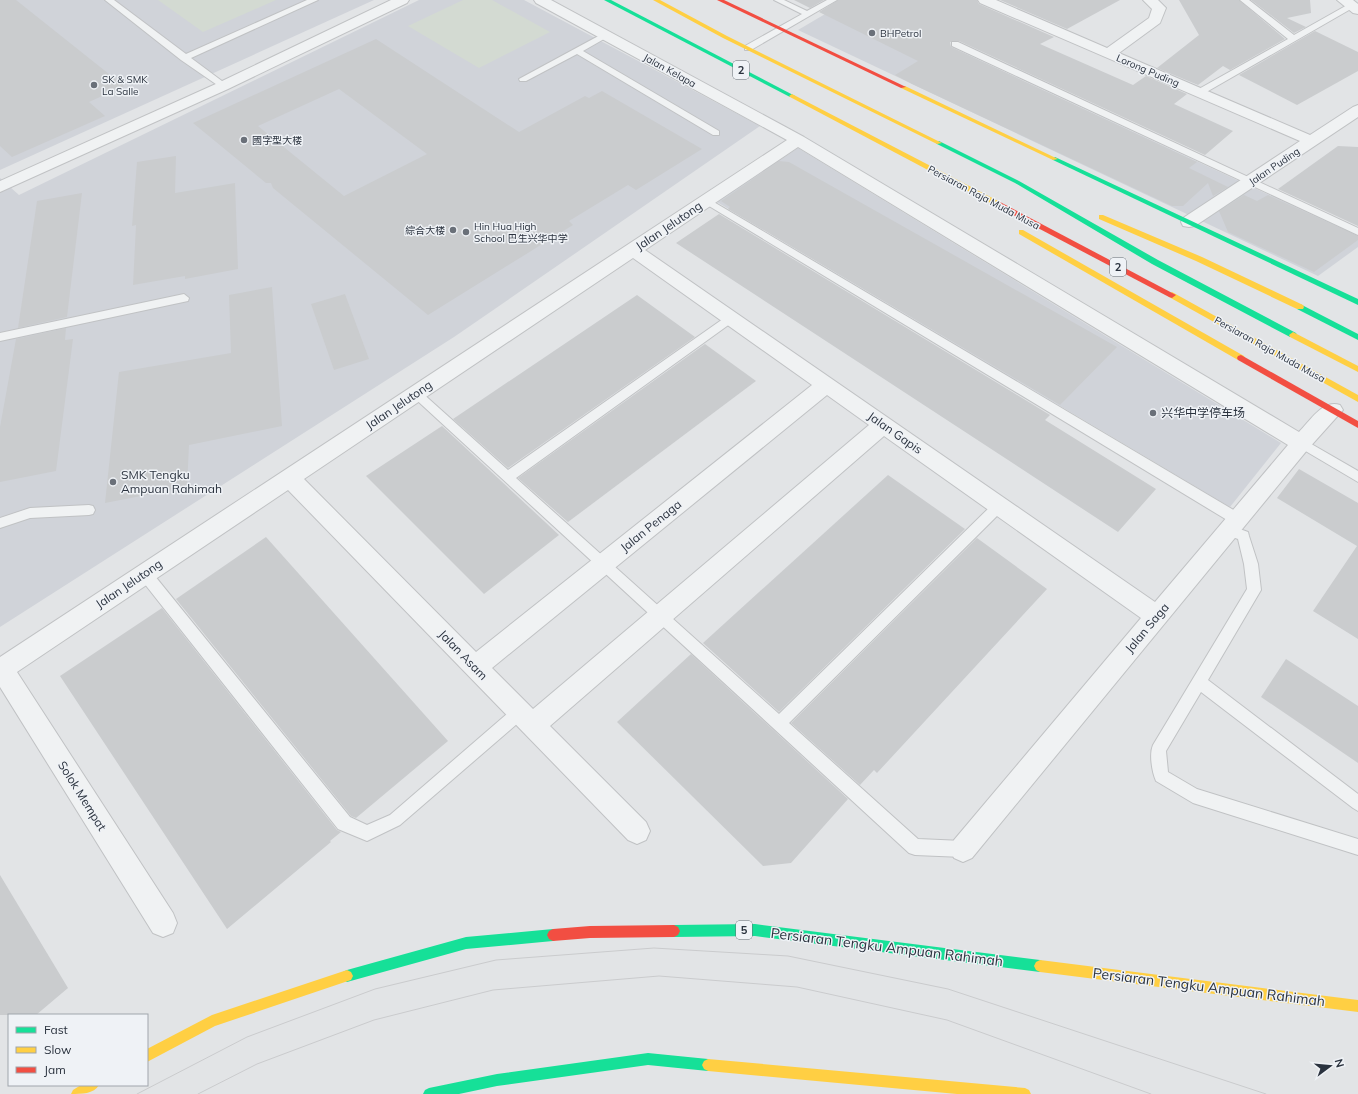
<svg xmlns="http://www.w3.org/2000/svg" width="1358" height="1094" font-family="Mulish,'Noto Sans SC',sans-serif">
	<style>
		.built { fill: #d0d3d9 }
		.green { fill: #d3dad2 }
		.building { fill: #caccce; fill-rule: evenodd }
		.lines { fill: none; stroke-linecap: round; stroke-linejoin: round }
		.lane-casing { stroke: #c0c2c4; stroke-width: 2 }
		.street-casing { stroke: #c0c2c4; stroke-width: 2 }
		.lane { fill: #f0f2f3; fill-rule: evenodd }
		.street { fill: #f0f2f3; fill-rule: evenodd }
		.fast { fill: #16e098; fill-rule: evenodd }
		.slow { fill: #ffcf43; fill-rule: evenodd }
		.jam { fill: #f24e42; fill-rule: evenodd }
		.tram { stroke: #cacbcd; stroke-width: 1 }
		.poi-dot { fill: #6a7079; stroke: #eff2f6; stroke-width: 1.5 }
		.labels { text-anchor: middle; stroke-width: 3; stroke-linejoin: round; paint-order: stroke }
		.far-poi-label { font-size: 10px; fill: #2a323e; stroke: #eff2f6; text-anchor: start }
		.far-street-label { font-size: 10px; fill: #2a323e; stroke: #eff2f6 }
		.shield { fill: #eff2f6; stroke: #656c75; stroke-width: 1 }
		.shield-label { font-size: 11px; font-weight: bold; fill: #2a323e }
		.street-label { font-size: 12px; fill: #2a323e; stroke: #eff2f6 }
		.poi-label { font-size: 12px; fill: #2a323e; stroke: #eff2f6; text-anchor: start }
		.near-street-label { font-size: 14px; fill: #2a323e; stroke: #eff2f6 }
	</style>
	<rect width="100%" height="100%" fill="#e2e4e6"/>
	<g class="built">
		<polygon points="0,0 374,0 0,170"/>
		<polygon points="419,0 524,0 760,126 454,337 0,627 0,178 19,195"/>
		<polygon points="849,0 1358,236 1358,247 1318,276 798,30"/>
		<polygon points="798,148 1281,443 1230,507 717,202"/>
	</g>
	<g class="green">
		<polygon points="158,0 276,0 203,32"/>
		<polygon points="463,0 492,0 550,32 479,68 408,26"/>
	</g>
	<g class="building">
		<polygon points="0,0 16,0 124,86 89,102 105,116 12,157 0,146"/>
		<polygon points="794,0 824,0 810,8"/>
		<polygon points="838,0 977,0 979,4 1054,37 1040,44 1049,48 1133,85 1146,76 1187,94 1174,104 1233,131 1205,155 959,41 950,42 951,47 1197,162 1189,168 1228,187 1213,196 1208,183 1183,206 1172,206 912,84 895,75 918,61 819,12"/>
		<polygon points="1000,0 1120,0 1067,29"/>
		<polygon points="1179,0 1239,0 1285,39 1230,70 1223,66 1198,85 1157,68 1199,35"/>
		<polygon points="1251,0 1310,0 1311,13 1287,18 1306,27 1294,33"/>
		<polygon points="1315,31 1358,52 1358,71 1297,105 1239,75"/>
		<path d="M376,39L519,132L585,96L589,98L602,91L702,149L636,190L628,185L569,221L573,225L428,315L273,188L271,183H266L193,123ZM339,89L427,154L344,196L258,126Z"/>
		<polygon points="1338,146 1358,147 1358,226 1278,189"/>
		<polygon points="176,156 175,193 235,183 238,269 185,279 185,276 133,285 136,225 132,226 137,162"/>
		<polygon points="779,161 789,162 1117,347 1060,405 728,209 730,207 721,201"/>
		<polygon points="82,193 67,317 18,328 37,201"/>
		<polygon points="1244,195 1257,201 1268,195 1358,236 1358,240 1314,272 1228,232 1219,211"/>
		<polygon points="719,214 1050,415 1045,420 1156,489 1118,532 676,243"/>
		<polygon points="272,287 282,426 189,445 187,487 105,503 119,372 231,353 229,295"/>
		<polygon points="345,294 369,359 334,370 311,304"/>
		<polygon points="637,295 695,337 508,468 453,419"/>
		<polygon points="66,328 65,340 73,339 56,471 0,482 0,427 16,339"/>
		<polygon points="705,344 756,381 568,522 518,478"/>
		<polygon points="442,426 559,535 484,594 366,476"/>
		<polygon points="1299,469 1358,503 1358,639 1313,611 1357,546 1277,498"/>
		<polygon points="888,475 965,529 779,712 703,643"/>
		<polygon points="266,537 448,741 356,818 351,816 176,599"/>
		<polygon points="977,538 1047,589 877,773 874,770 860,785 791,723"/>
		<polygon points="162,608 337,830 341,832 330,841 331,842 227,929 60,676"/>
		<polygon points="691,654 848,799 791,863 763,866 617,722"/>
		<polygon points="1286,659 1358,706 1358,763 1261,697"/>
		<polygon points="0,875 68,988 36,1015 0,1015"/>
	</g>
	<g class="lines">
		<g class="lane-casing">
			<g id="lane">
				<polygon points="105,0 114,0 186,54 307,0 318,0 191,58 226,84 226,88 223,89 181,60"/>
				<polygon points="774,0 784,0 807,11 827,0 837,0 751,50 745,50 745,46 802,14"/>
				<polygon points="1240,0 1249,0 1294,35 1349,4 1356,6 1203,94 1197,94 1197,90 1288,39"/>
				<polygon points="604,33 607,33 611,35 583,51 719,131 719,135 713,135 577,54 526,81 520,81 519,79"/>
				<polygon points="952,42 958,42 1358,228 1358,235 952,46"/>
				<polygon points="707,198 1242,515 1243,519 1242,523 1237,524 1232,523 704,203 702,201"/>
				<polygon points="184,294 189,298 188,301 0,341 0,333"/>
				<polygon points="730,314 734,315 735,318 734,321 516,478 779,714 995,502 999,501 1003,502 1005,506 1003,510 789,723 918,839 963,841 969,843 971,849 969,855 963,857 915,855 909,853 410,394 412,391 420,391 508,470"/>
				<polygon points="1301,438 1358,471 1358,482 1297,446 1295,443 1297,440"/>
				<polygon points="89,505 93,506 95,510 93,514 89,515 30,518 0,528 0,518 30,508"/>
				<path d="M1229,525L1248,532L1249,536L1258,564L1261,590L1208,680L1358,794V811L1353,808L1201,692L1166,751L1168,772L1197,789L1358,839V855L1193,803L1156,781C1152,772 1149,754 1153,745L1247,589L1244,564L1238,539L1224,534L1223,530L1224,526Z"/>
				<polygon points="145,568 150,570 350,817 367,825 390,815 515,707 520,705 525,707 527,712 525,717 400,825 367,841 338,829 140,578 138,574 140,570"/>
			</g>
		</g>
		<g class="street-casing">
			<g id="street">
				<polygon points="391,0 409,0 407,3 228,89 0,192 0,181 218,83"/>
				<path d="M534,0H551L804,137L1299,432C1310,421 1323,399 1340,405L1343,410L1308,449L972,858L963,862L954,858L950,849L954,840L1141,618L884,436L550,726L646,822L650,831L646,840L637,844L628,840L288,490L17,672L173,913L177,923L173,933L163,937L153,933L0,687V657L787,140L536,3ZM798,147L1288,445L1155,602L645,250ZM633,258L812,385L476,652L304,479ZM827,395L869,425L533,709L492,668Z"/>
				<polygon points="978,0 996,0 1107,48 1149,18 1152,9 1143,0 1158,0 1166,8 1160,23 1119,53 1310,135 1353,107 1358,105 1358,117 1195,226 1189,227 1183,226 1181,222 1183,218 1300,141 980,3"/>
				<polygon points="1337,0 1353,0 1358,4 1358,14 1353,13"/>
			</g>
		</g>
		<use href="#lane" class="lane"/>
		<use href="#street" class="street"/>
		<g class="fast">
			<polygon points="604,0 611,0 795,96 790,97"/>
			<polygon points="939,141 1019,181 1158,260 1296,333 1297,335 1296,337 1290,337 1152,264 1015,183 937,144 936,143"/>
			<polygon points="1055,157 1358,299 1358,305 1053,160 1052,159"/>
			<polygon points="1300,304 1358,334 1358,340 1297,309 1297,305"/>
			<polygon points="755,924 1040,960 1044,962 1046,966 1044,970 1040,972 755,936 674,937 670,935 668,931 670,927 674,925"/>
			<polygon points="553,929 557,931 559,935 557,939 553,941 466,949 347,982 343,980 341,976 343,972 347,970 466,937"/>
			<polygon points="648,1053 708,1059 712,1061 714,1065 712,1069 708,1071 648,1065 497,1086 459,1094 423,1094 425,1090 429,1088 497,1074"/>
		</g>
		<g class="slow">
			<polygon points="653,0 660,0 727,36 942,143 937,144 723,38"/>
			<polygon points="901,86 905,86 1058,159 1053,160 901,88"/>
			<polygon points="792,94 1000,202 1001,204 1000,206 996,206 790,97 789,96"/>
			<polygon points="1099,215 1103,215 1202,257 1303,305 1304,307 1303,309 1297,309 1196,261 1099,219"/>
			<polygon points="1019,230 1023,230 1244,356 1245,358 1244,360 1238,360 1019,234"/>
			<polygon points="1172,292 1358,395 1358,402 1169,297 1168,295"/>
			<polygon points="1293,332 1358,366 1358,372 1290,337 1289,335"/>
			<polygon points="1040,960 1358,1000 1358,1012 1040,972 1036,970 1034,966 1036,962"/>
			<polygon points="347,970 351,972 353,976 351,980 215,1026 147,1062 147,1049 212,1015"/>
			<polygon points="708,1059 1025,1088 1029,1090 1031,1094 957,1094 708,1071 704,1069 702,1065 704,1061"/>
			<path d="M81,1085H99C94,1094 81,1094 71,1094L73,1090Z"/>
		</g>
		<g class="jam">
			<polygon points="717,0 724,0 906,87 901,88"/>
			<polygon points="996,202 1000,202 1176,295 1172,298 1169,297 996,206"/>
			<polygon points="1241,355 1358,421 1358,428 1238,360 1237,358 1238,356"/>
			<polygon points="674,925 678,927 680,931 678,935 674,937 590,938 553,941 549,939 547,935 549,931 553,929 590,926"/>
		</g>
		<g class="tram">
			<polyline points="137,1094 247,1037 375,989 496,960 654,948 788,956 948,989 1266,1094"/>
			<polyline points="198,1094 257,1064 374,1020 493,990 659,976 797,987 947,1020 1151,1094"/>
		</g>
	</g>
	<g class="poi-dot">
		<circle cx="872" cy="33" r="4"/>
		<circle cx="94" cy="85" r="4"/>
		<circle cx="244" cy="140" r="4"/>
		<circle cx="453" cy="230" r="4"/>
		<circle cx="466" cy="232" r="4"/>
		<circle cx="1153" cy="413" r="4"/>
		<circle cx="113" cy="482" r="4"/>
	</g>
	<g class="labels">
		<g class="far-poi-label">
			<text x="880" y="37">BHPetrol</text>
			<text x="102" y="83">SK &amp; SMK<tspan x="102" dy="12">La Salle</tspan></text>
			<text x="252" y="144">國字型大楼</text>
			<text x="474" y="230">Hin Hua High<tspan x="474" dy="12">School 巴生兴华中学</tspan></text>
			<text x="445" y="234" text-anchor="end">綜合大楼</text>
		</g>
		<g class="far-street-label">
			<text transform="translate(670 70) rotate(29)" y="4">Jalan Kelapa</text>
			<text transform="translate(1148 70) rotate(23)" y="4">Lorong Puding</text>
			<text transform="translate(1274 166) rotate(-34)" y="4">Jalan Puding</text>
			<text transform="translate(984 197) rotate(28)" y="4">Persiaran Raja Muda Musa</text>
			<text transform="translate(1270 349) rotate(29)" y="4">Persiaran Raja Muda Musa</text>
		</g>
		<g class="shield">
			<rect x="733" y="61" width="16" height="18" rx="3"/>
			<rect x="1110" y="258" width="16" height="18" rx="3"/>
			<rect x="736" y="921" width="16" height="18" rx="3"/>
		</g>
		<g class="shield-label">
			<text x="741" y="74">2</text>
			<text x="1118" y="271">2</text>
			<text x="744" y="934">5</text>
		</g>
		<g class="street-label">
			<text transform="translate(669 226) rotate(-34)" y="4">Jalan Jelutong</text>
			<text transform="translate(399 405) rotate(-34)" y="4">Jalan Jelutong</text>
			<text transform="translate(895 433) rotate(35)" y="4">Jalan Gapis</text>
			<text transform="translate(651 526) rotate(-39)" y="4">Jalan Penaga</text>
			<text transform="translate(129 584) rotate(-34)" y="4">Jalan Jelutong</text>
			<text transform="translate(1147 628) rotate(-50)" y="4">Jalan Saga</text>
			<text transform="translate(463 655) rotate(46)" y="4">Jalan Asam</text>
			<text transform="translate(82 796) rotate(58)" y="4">Solok Mempat</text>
		</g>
		<g class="poi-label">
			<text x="1161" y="417">兴华中学停车场</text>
			<text x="121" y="479">SMK Tengku<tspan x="121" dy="14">Ampuan Rahimah</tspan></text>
		</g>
		<g class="near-street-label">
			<text transform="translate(887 947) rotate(7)" y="5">Persiaran Tengku Ampuan Rahimah</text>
			<text transform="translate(1209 987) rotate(7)" y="5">Persiaran Tengku Ampuan Rahimah</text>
		</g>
	</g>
	<rect x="8" y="1014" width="140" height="72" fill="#eff2f6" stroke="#a0a5ac"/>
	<rect x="16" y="1027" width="20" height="6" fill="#16e098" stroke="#a0a5ac"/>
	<text x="44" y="1034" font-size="12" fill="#2a323e">Fast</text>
	<rect x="16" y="1047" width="20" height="6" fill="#ffcf43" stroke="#a0a5ac"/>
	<text x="44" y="1054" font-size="12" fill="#2a323e">Slow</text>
	<rect x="16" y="1067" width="20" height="6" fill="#f24e42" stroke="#a0a5ac"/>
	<text x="44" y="1074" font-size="12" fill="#2a323e">Jam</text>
	<g transform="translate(1330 1066) rotate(74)" stroke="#eff2f6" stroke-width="3" paint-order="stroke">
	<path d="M0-3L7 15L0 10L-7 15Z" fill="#2a323e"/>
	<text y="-6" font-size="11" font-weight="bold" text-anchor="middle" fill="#2a323e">N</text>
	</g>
</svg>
